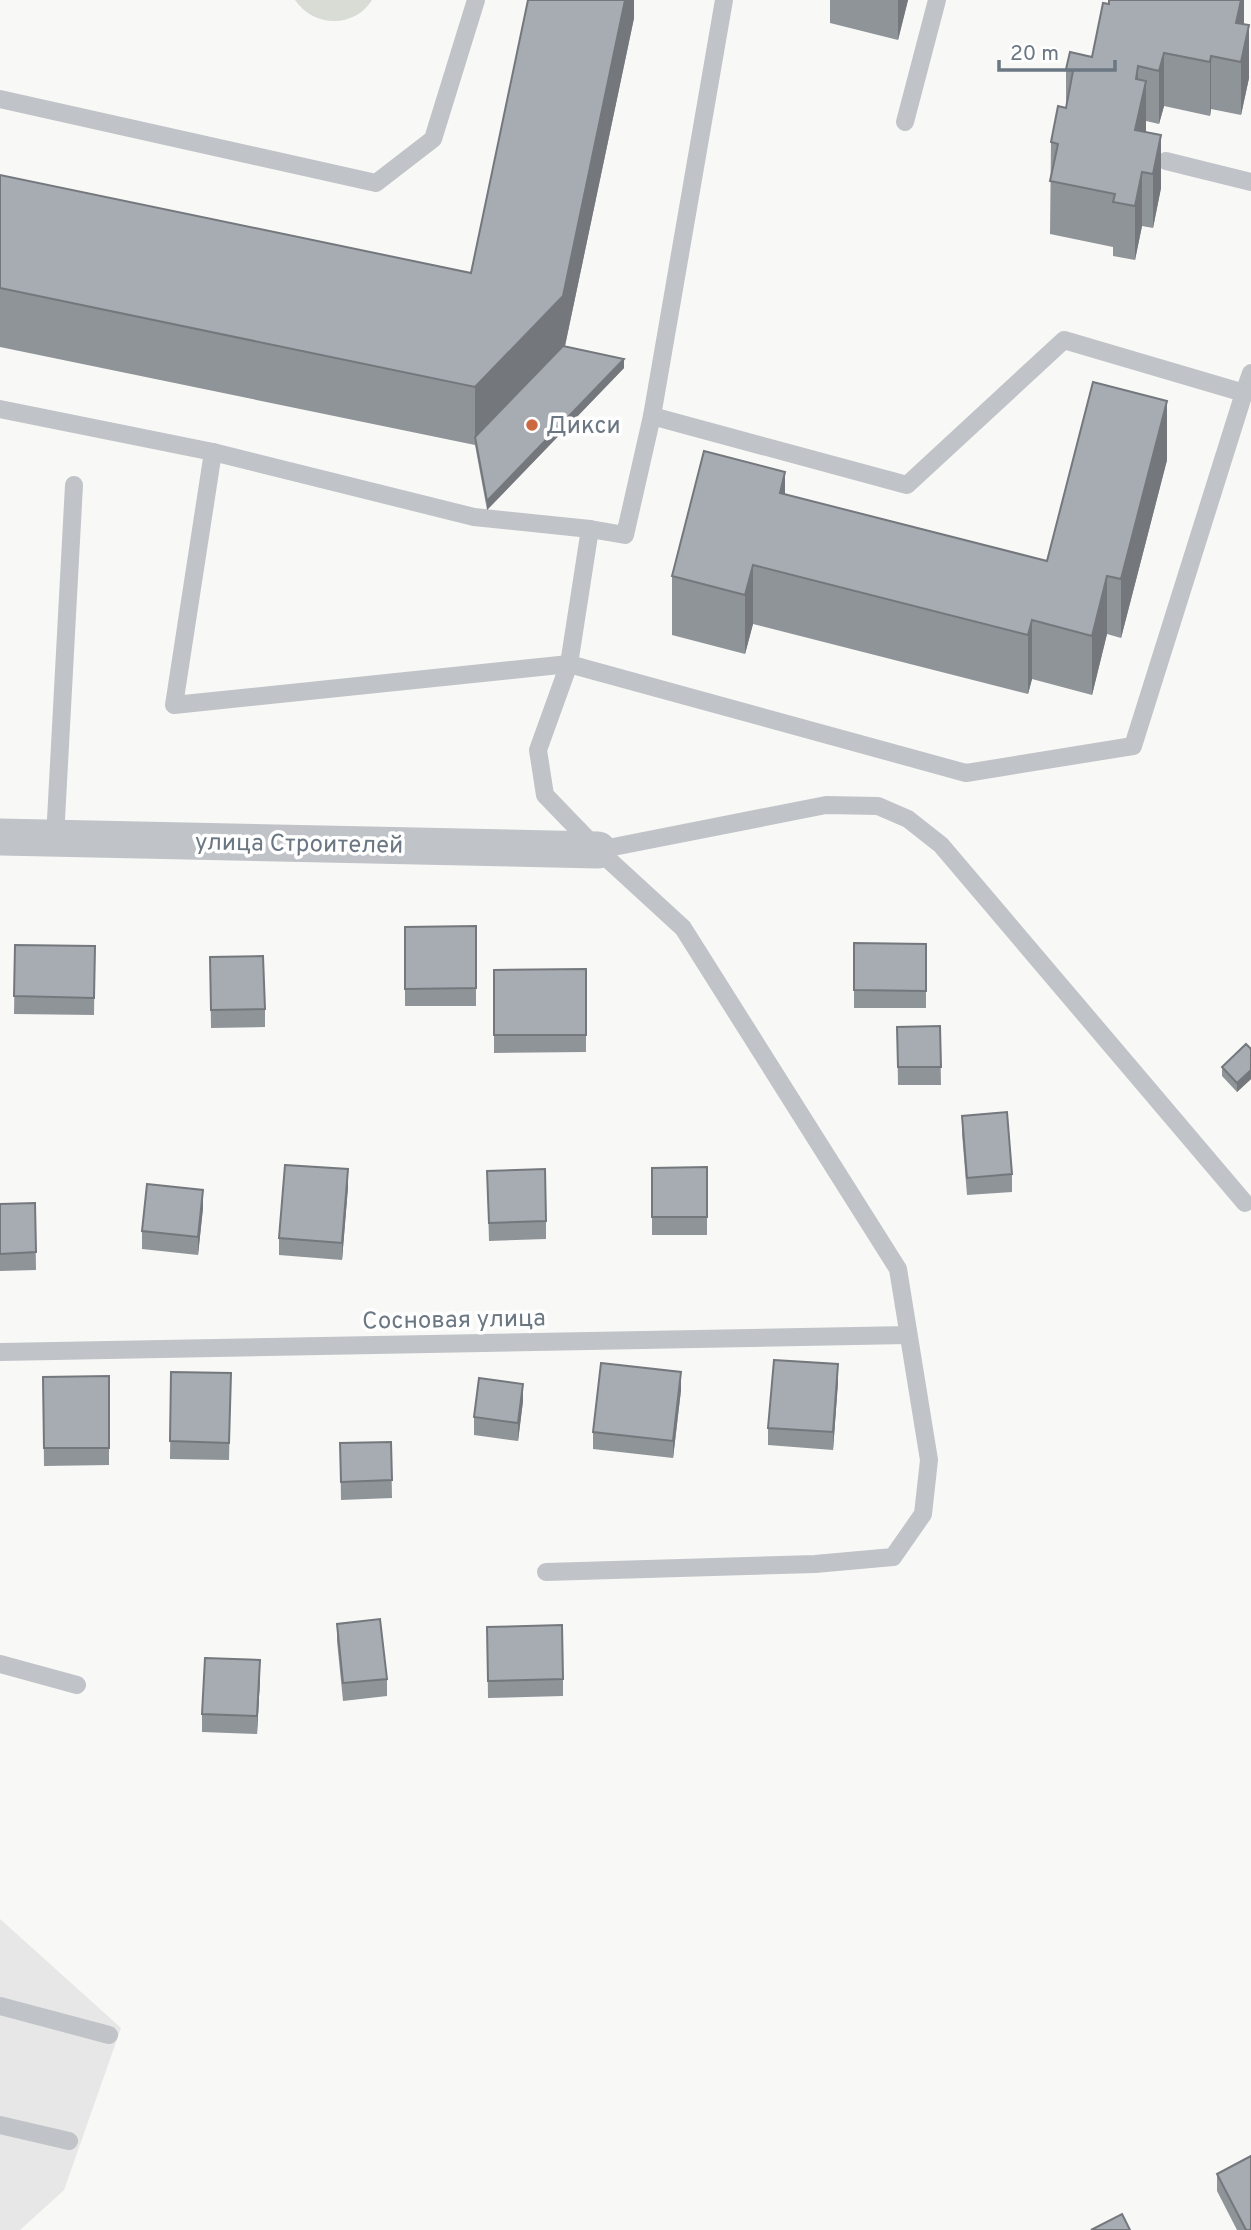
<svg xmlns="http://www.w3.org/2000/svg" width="1251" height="2230" font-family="Overpass,sans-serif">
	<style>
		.built { fill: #e6e7e6 }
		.green { fill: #d8dcd5 }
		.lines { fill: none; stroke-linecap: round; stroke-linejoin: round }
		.lane { stroke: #c0c3c7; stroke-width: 18 }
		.street { stroke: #c0c3c7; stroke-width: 37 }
		.wall { fill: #8f9499 }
		.shaded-wall { fill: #74787d }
		.building { fill: #a6acb2; stroke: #74787d; stroke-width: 2 }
		.poi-dot { fill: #cd6941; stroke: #fff; stroke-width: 2.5 }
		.labels { text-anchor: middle; stroke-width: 7; stroke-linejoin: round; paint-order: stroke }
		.poi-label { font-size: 24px; fill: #6b7783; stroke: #fff; text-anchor: start }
		.street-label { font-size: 24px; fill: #6b7783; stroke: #fff }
	</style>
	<rect width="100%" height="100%" fill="#f8f8f6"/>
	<polygon class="built" points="0,1919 121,2028 64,2190 20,2230 0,2230"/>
	<path class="green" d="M295,0H372C354,29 313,27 295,0Z"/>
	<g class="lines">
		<g class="lane">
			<polyline points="0,99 376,183 433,139 476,0"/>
			<polyline points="905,122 937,0"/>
			<polyline points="1166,161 1251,182"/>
			<polyline points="1244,393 1251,373"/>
			<polyline points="0,409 213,452 474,517 590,529 625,535 652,416 724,0"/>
			<polyline points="213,452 174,705 569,664 538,750 545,795 598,850 683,928 898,1269 929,1460 923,1514 893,1557 815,1564 546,1572"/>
			<polyline points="590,529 569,664 966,773 1133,746 1244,393 1064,340 907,485 652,416"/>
			<polyline points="55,838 74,485"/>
			<polyline points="598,850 826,805 878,806 908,819 941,845 1245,1203"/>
			<polyline points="0,1352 908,1335"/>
			<polyline points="0,1664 77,1685"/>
			<polyline points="0,2006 109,2035"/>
			<polyline points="0,2125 69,2141"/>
		</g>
		<polyline class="street" points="0,837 598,850"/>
	</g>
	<g class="wall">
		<polygon points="634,0 634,18 565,346 624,368 487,510 475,445 0,347 0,175 471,273"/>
		<polygon points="830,0 908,0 898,40 830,23"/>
		<polygon points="1244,0 1244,24 1249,78 1241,115 1211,109 1210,116 1164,106 1159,124 1146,121 1146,132 1161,188 1153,228 1142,226 1135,260 1113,256 1113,247 1050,234 1051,142 1066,108 1066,69 1092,57 1109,4"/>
		<polygon points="1167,460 1121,638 1107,634 1092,695 1032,679 1028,694 753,624 745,654 672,635 672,576 785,495 1047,561"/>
		<polygon points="476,926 476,1006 405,1006 405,927"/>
		<polygon points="854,943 926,944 926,1008 854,1008"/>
		<polygon points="15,945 95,946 94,1015 14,1014"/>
		<polygon points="210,957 265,1009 265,1027 211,1028"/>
		<polygon points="586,969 586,1052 494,1053 494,970"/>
		<polygon points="940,1026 941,1085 898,1085 897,1027"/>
		<polygon points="1251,1049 1251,1079 1237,1092 1222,1076 1222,1067"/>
		<polygon points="962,1116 1012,1174 1012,1192 967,1195 962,1133"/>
		<polygon points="707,1167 707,1235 652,1235 652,1168"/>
		<polygon points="487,1171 546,1221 546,1239 489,1241"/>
		<polygon points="348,1187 342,1260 279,1255 279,1238"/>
		<polygon points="35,1203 36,1270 0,1271 0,1204"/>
		<polygon points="203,1208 198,1255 142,1249 142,1231"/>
		<polygon points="171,1372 231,1373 229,1460 170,1459"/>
		<polygon points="109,1376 109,1465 44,1466 43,1377"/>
		<polygon points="838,1382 833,1450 768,1445 768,1428"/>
		<polygon points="681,1390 673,1458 593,1449 593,1432"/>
		<polygon points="523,1401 518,1441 474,1435 474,1417"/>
		<polygon points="391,1442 392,1498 341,1500 340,1443"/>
		<polygon points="337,1624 387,1679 387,1696 343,1701 337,1641"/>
		<polygon points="487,1627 563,1679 563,1696 488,1698"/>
		<polygon points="260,1678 257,1734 202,1732 202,1714"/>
		<polygon points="1217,2174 1251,2230 1237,2230 1217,2191"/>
	</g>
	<g class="shaded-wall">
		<polygon points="625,0 634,0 634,18 563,355 475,437 475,387"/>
		<polygon points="898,0 908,0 898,40"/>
		<polygon points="1241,0 1244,0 1244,41 1236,23"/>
		<polygon points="1249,25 1249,78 1241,115 1241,62"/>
		<polygon points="1164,53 1164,106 1159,124 1159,71"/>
		<polygon points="1211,56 1211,109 1210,116 1210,62"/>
		<polygon points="1138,66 1138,117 1146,81 1146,134 1135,183 1136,79"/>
		<polygon points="1161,135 1161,188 1153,228 1153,174"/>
		<polygon points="1142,172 1142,226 1135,260 1135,206"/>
		<polygon points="624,359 624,368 487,510 487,501"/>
		<polygon points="1167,401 1167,460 1121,638 1121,579"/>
		<polygon points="785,472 785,531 780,493"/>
		<polygon points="753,565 753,624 745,654 745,595"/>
		<polygon points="1107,576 1107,634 1092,695 1092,636"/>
		<polygon points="1032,620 1032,679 1028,694 1028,635"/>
		<polygon points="1251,1070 1251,1079 1237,1092 1237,1083"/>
		<polygon points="348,1169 348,1187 342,1260 342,1243"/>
		<polygon points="203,1190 203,1208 198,1255 198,1237"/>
		<polygon points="838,1364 838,1382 833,1450 833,1432"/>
		<polygon points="681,1372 681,1390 673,1458 673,1441"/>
		<polygon points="523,1384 523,1401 518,1441 518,1423"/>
		<polygon points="260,1660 260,1678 257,1734 257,1716"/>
	</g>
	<g class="building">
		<polygon points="528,0 625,0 563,296 475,387 0,288 0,175 471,273"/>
		<polygon points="1109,0 1241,0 1236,23 1249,25 1241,62 1211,56 1210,62 1164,53 1159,71 1138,66 1136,79 1146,81 1135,130 1161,135 1153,174 1142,172 1135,206 1113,202 1115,194 1050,181 1058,144 1051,142 1058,106 1066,108 1073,71 1066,69 1070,52 1092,57 1103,3 1109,4"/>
		<polygon points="563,346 624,359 487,501 475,437"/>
		<polygon points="1093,382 1167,401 1121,579 1107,576 1092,636 1032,620 1028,635 753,565 745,595 672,576 704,451 785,472 780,493 1047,561"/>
		<polygon points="476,926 476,988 405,989 405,927"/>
		<polygon points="854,943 926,944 926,991 854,990"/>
		<polygon points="15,945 95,946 94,998 14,996"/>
		<polygon points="263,956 265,1009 211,1010 210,957"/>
		<polygon points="586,969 586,1035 494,1035 494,970"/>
		<polygon points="940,1026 941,1067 898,1067 897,1027"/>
		<polygon points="1246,1044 1251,1049 1251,1070 1237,1083 1222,1067"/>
		<polygon points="1007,1112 1012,1174 967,1178 962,1116"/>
		<polygon points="285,1165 348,1169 342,1243 279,1238"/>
		<polygon points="707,1167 707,1217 652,1217 652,1168"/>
		<polygon points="545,1169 546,1221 489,1223 487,1171"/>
		<polygon points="147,1184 203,1190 198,1237 142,1231"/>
		<polygon points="35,1203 36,1252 0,1254 0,1204"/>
		<polygon points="774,1360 838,1364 833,1432 768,1428"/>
		<polygon points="601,1363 681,1372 673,1441 593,1432"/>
		<polygon points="171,1372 231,1373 229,1443 170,1441"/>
		<polygon points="109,1376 109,1448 44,1448 43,1377"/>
		<polygon points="479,1378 523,1384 518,1423 474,1417"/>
		<polygon points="391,1442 392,1480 341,1482 340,1443"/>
		<polygon points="380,1619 387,1679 343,1683 337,1624"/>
		<polygon points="562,1625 563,1679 488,1681 487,1627"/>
		<polygon points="205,1658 260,1660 257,1716 202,1714"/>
		<polygon points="1251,2156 1251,2230 1246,2230 1217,2174"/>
		<polygon points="1122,2214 1130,2230 1091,2230"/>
	</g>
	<circle class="poi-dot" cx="532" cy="425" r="7"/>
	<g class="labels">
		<g class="poi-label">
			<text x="546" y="433">Дикси</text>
		</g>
		<g class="street-label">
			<text transform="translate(299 843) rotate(1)" y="8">улица Строителей</text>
			<text transform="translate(454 1319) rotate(-1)" y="8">Сосновая улица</text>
		</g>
	</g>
	<path d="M999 60v10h116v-10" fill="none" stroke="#6b7783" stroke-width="3.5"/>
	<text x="1010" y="60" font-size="21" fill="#6b7783" stroke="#ffffff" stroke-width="5" paint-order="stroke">20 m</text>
</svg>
